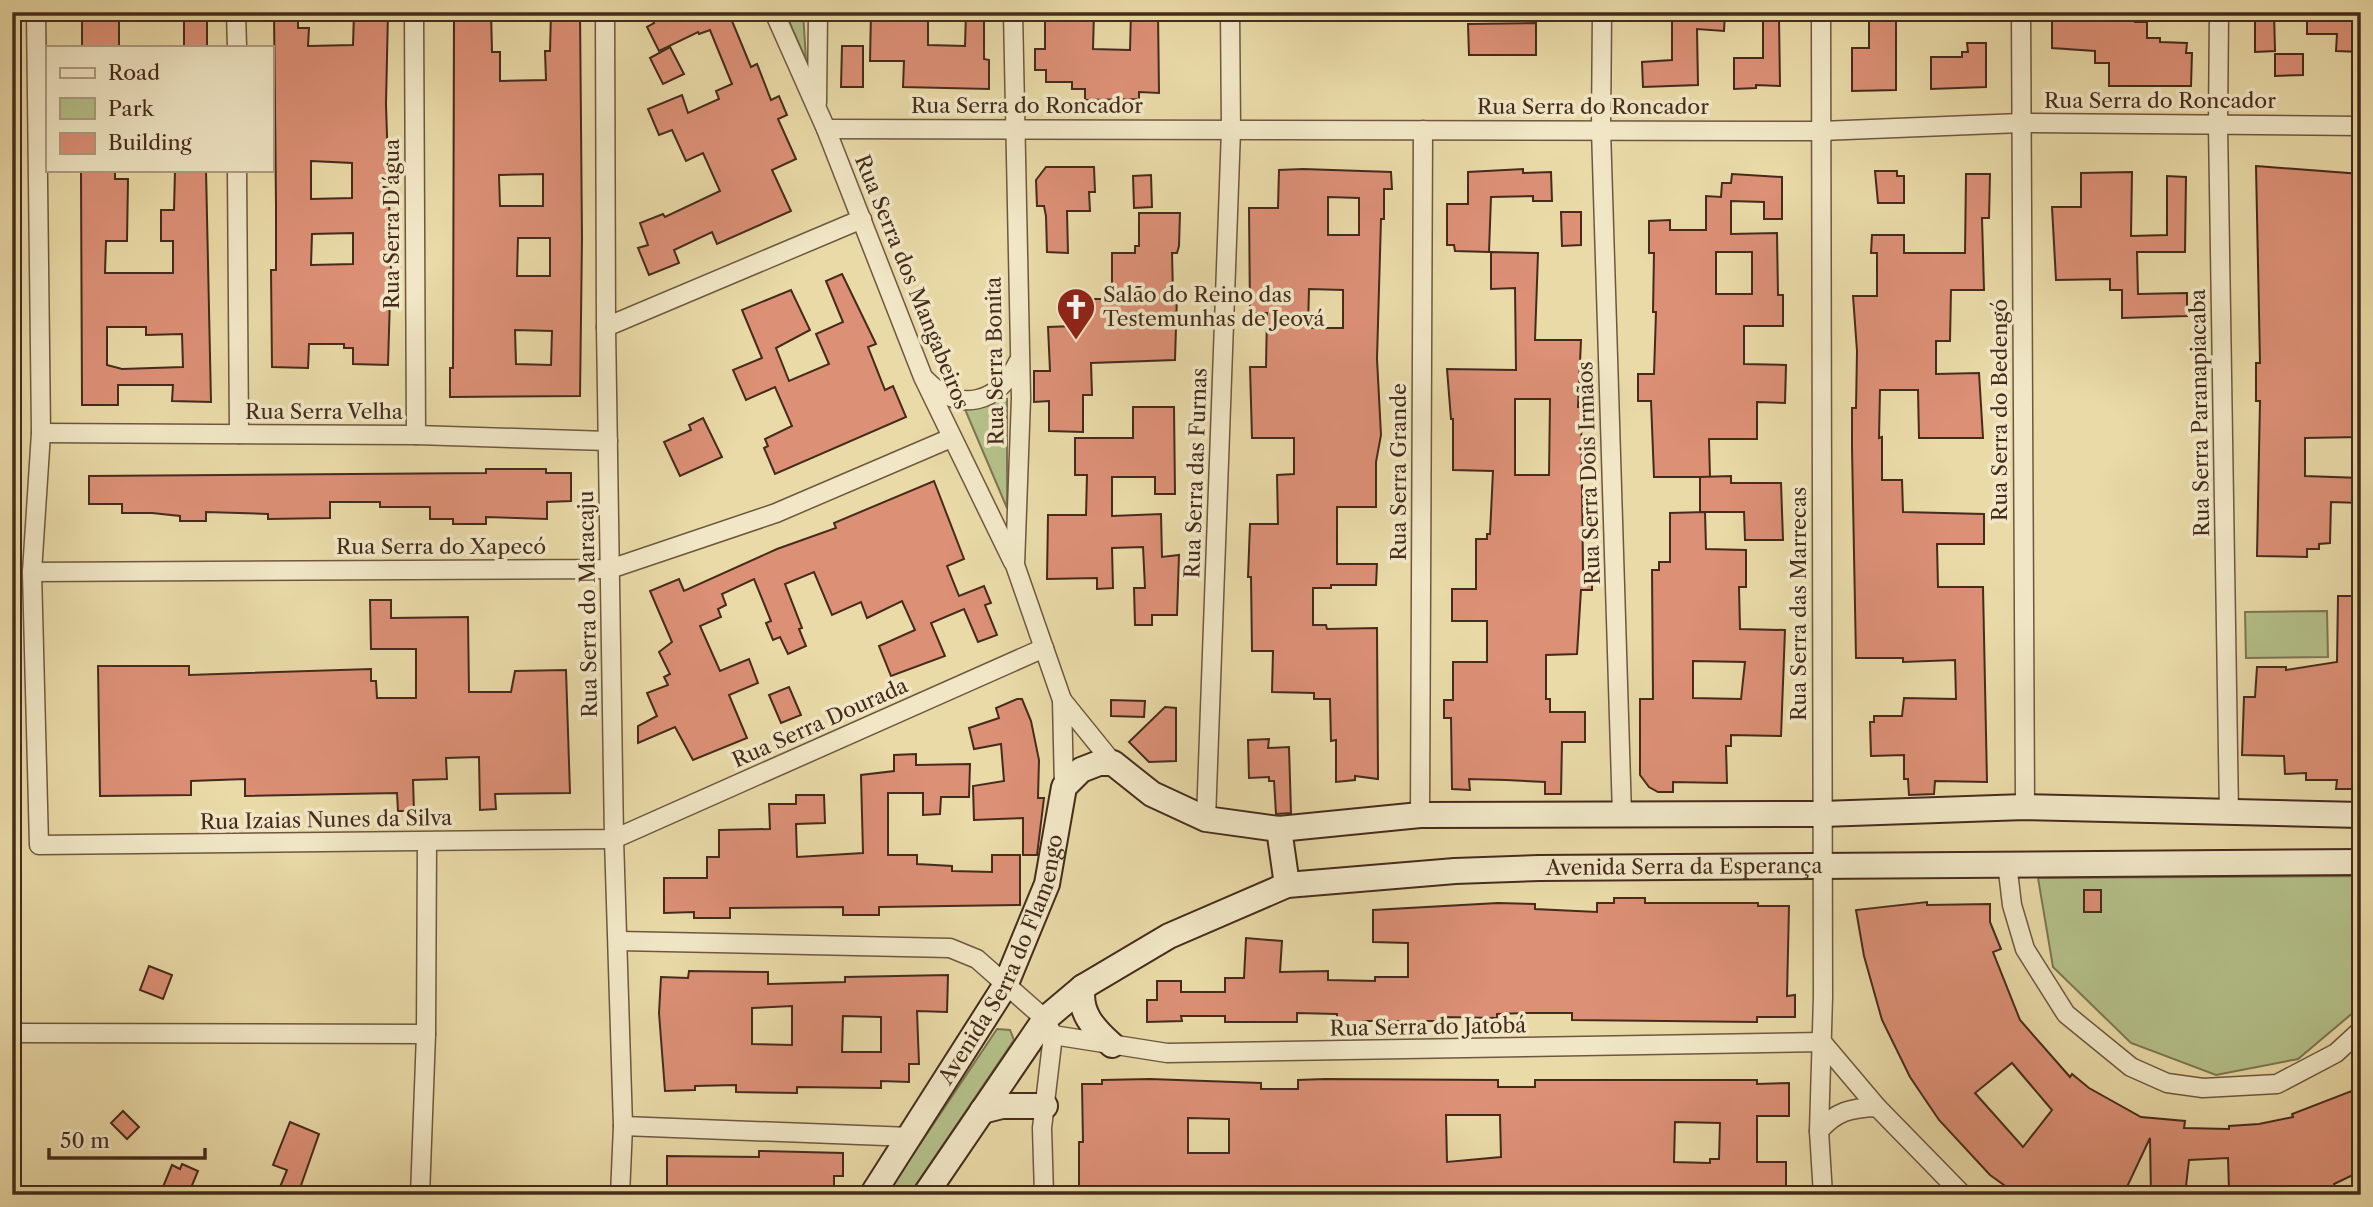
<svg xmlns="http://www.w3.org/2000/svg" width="2373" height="1207" font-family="'Libre Caslon Text',serif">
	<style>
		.green { fill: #b4c089; stroke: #7d7652; stroke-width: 2 }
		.building { fill: #dc9076; stroke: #462b1c; stroke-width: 2; fill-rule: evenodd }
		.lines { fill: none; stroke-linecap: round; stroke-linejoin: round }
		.street-casing { stroke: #6f573f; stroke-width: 21 }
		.secondary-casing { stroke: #462b1c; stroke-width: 28 }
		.street { stroke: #f1e7c6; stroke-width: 18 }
		.secondary { stroke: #f1e7c6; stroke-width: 24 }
		.labels { text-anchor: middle; stroke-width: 7; stroke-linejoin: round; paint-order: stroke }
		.street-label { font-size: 21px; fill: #462b1c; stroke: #f1e7c6 }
		.poi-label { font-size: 21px; fill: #462b1c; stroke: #f1e7c6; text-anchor: start }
	</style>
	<rect width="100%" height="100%" fill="#e9daa7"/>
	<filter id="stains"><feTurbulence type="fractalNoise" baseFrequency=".00286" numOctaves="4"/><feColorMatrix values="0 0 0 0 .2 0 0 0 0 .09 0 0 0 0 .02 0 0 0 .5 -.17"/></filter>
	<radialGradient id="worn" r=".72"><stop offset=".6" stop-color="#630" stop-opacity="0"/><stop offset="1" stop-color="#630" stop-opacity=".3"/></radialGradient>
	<g class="green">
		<polygon points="785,12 803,12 806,60"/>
		<polygon points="1007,399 1007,508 964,407"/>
		<polygon points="2327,611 2328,657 2246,658 2245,612"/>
		<polygon points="2361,876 2361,1006 2298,1059 2216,1075 2131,1043 2053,967 2038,878"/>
		<polygon points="997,1029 1010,1030 1014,1040 909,1195 886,1195"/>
	</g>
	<g class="building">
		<rect x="82" y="12" width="37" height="35"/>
		<rect x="184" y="12" width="23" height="35"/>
		<path d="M274,12H298V28H309L308,46L353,45L354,12H388L386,104L391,263L388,365L353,364V348H344V344H309L308,368L272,367L271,270H276V204ZM311,161L352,163V198L311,199ZM353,233V264L311,265L312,234Z"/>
		<path d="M454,12H491L492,52H500V81L546,80L545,51H550L551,12H580L582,238L580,396L450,397V368H453ZM543,174V206H500L499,175ZM518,238H550V276H517ZM515,330L552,331L551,365L516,364Z"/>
		<polygon points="649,12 752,12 732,21 751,67 757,64 771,100 779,96 787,115 778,119 796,159 772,170 791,211 717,244 712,232 674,250 679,263 649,275 638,248 648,245 640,223 663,214 665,217 720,191 703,153 686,161 672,130 659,135 648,109 682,95 688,113 719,99 716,91 732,84 710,30 699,34 698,32 659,51 647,27 654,23"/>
		<polygon points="871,12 928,12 928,45 965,46 966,12 984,12 984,59 989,60 989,89 903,87 904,61 870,61"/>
		<polygon points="1045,12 1094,12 1093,49 1130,50 1131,12 1158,12 1159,93 1139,92 1139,99 1085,100 1085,89 1072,89 1072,82 1046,82 1046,70 1035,70 1035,49 1045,49"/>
		<polygon points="1672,12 1725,12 1724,31 1697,29 1698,85 1643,87 1642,62 1672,60"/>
		<polygon points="1869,12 1896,12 1896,90 1852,91 1852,48 1869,48"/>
		<polygon points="2052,12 2135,12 2135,22 2147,22 2147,38 2160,38 2160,42 2187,43 2186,53 2192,53 2191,86 2109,86 2109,63 2095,63 2095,51 2052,48"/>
		<polygon points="2255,12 2274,12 2275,51 2255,52"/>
		<polygon points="2361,12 2361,52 2336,51 2337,34 2307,34 2307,15"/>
		<polygon points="1779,17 1780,86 1756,85 1756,88 1734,89 1734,58 1763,58 1763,18"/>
		<polygon points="1536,23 1536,55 1469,55 1468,24"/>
		<polygon points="1967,43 1986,43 1986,87 1931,89 1931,57 1962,57 1962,52 1968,52"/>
		<polygon points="842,46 863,46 863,87 841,87"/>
		<polygon points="670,47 684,74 663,84 650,58"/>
		<polygon points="2275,54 2303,54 2303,75 2275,76"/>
		<polygon points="2256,166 2361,174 2361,437 2305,438 2305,476 2361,478 2361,503 2331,502 2330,543 2319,544 2319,549 2307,549 2307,557 2257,556 2260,401 2256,401 2256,363 2260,363"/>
		<polygon points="1046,167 1094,167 1095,192 1089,192 1090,211 1067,211 1068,253 1047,252 1046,216 1044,206 1037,206 1036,180"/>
		<path d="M1303,169L1391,172L1392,189H1384V219H1381L1377,359L1381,435L1376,462V507H1337V564H1377L1376,585H1331V588H1313V625H1326L1327,629L1377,628L1378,779L1355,776V780L1336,782V740L1331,741L1330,699H1314V693L1272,692L1273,651H1252L1251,577H1248L1250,524H1278L1277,475L1294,474V438H1252L1250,367H1266L1267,313H1250L1249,208H1278L1279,170ZM1328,197L1359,198V235H1328ZM1309,289L1343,290V328H1308Z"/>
		<polygon points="1523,169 1523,173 1551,172 1552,201 1533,201 1533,196 1491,197 1489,252 1455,251 1454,245 1447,245 1447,204 1468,204 1468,172"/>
		<path d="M81,170H115V179H128L127,241H106L105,273H173V241H161V210H174L175,170H206L211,402L172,401L173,385H118V405H82ZM107,327H146V335L182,334L183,367L122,369L107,365Z"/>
		<polygon points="1875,171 1897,171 1897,176 1904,176 1904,203 1878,203"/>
		<polygon points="2132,172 2131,236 2167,235 2167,176 2186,177 2185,252 2137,252 2138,294 2187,293 2187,316 2122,318 2122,290 2110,290 2110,279 2056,280 2052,207 2081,207 2081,173"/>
		<path d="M1732,174L1782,177V219H1764V202L1731,201V234L1777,233L1778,295H1783V326H1744V364L1786,365L1785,403L1757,402V439H1709L1710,477H1654L1651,401H1638V374H1654L1656,312H1653L1654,253H1649V221L1670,220V230H1706V196L1721,197L1722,183H1731ZM1716,252H1752V294H1716Z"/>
		<polygon points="1966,174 1990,174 1989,218 1982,218 1984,290 1951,290 1950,341 1936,341 1936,374 1979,373 1983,438 1919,438 1918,390 1880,390 1879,438 1882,437 1882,480 1902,480 1903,512 1984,514 1984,544 1937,544 1938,587 1983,587 1987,782 1935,781 1934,794 1909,795 1908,779 1904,779 1904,755 1871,756 1870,722 1874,722 1874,716 1902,716 1904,698 1956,699 1955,660 1903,662 1903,658 1856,658 1852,448 1852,408 1856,408 1857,351 1853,296 1877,296 1877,253 1871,253 1872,235 1904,235 1904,253 1965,253"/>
		<polygon points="1151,175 1152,207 1134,208 1133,176"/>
		<polygon points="1561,212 1581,212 1581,245 1562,246"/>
		<polygon points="1139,213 1180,213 1179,246 1177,253 1172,253 1173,294 1177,294 1175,360 1091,363 1092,395 1083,395 1083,432 1049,431 1049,401 1034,402 1034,371 1050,371 1048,327 1075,326 1074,299 1112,299 1112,253 1135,253 1135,246 1139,246"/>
		<path d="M1491,252L1538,253L1535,340H1581L1578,407H1581L1583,570H1592V590H1581L1577,654L1546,655V699H1550V712H1585V742H1562L1561,794H1545V782L1506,780L1469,779L1470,790L1452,789L1451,718H1444V700H1453V662H1487V621H1452V589H1476V539H1487V534H1490L1493,471L1453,470V419H1451L1447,369L1516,370L1515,288L1491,289ZM1515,399H1550L1549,475H1515Z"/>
		<polygon points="842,274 876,344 868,347 885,390 893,386 906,417 775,474 764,448 768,446 765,439 792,426 775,387 746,400 733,370 762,358 742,310 791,290 810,330 776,348 789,381 829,364 816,334 843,322 826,281"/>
		<polygon points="1133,407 1174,407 1175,494 1155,494 1155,477 1112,477 1112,516 1161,514 1162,557 1179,555 1177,615 1152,615 1152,625 1135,625 1134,588 1145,588 1143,547 1112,548 1113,588 1097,589 1097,578 1047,579 1048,515 1086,515 1087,475 1075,475 1075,438 1133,438"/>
		<polygon points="703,418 722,457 680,476 664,442 691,430 689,425"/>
		<polygon points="486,469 546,469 546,473 571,473 571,501 547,502 547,519 486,517 486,524 453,524 453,519 430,519 430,507 380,507 380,502 330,502 330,518 268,519 268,514 206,512 206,521 180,521 180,516 152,513 122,513 122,504 89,504 89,476 486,473"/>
		<polygon points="1731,476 1731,483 1781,483 1783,540 1745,540 1744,512 1700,512 1700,477"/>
		<polygon points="934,481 964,559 947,566 959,596 984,586 991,603 985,605 997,635 978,642 964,609 931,623 945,656 891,676 879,646 915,630 902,601 867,618 861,602 832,615 814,572 785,584 802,628 799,629 806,646 788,654 780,637 773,640 766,623 771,621 754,579 722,594 726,605 718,609 721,617 700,626 720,671 749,659 758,683 729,695 747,738 693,760 675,727 638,743 638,726 657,716 647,693 668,685 664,677 670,674 659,652 672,642 650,591 679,579 684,591 777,549 836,528 834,523"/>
		<path d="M1705,512L1706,549L1746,550V587H1739L1740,629L1785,630L1781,736L1731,735V746H1726L1727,783L1673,782V792H1658L1649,787L1640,775V699H1653L1652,570H1659V562H1670V513ZM1693,661L1745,662L1741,699L1693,698Z"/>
		<polygon points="2338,596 2361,596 2361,738 2358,739 2357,789 2336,789 2337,780 2306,780 2306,773 2285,774 2284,756 2242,755 2244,697 2255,697 2257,667 2286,667 2286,670 2337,662"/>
		<polygon points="370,600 391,600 391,618 468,617 469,692 511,692 515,671 566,670 570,793 495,794 496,809 480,810 479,757 446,758 447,779 413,780 414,811 398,811 397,793 245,796 245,779 191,781 191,795 100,796 98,666 189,666 189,675 371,669 371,681 376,681 377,698 416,698 416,649 371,649"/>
		<polygon points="789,687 801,715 781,723 769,695"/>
		<polygon points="1017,699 1022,699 1031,721 1039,760 1038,798 1044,798 1037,855 1023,855 1023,818 974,820 973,786 1004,781 1001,744 974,749 969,728 999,718 996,708"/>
		<polygon points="1111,700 1145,701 1144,717 1111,716"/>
		<polygon points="1165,707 1176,708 1176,761 1149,762 1129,742"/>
		<polygon points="1269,739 1268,748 1289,747 1291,813 1276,814 1274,781 1269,781 1269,777 1249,778 1248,740"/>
		<polygon points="916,754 916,765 970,764 969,797 941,797 940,814 923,815 923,793 888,793 888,855 917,855 917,864 952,866 952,871 992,872 992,855 1020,855 1020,905 879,907 879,915 843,915 843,907 730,908 730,918 694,918 694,912 664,913 664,878 707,878 707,857 719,857 719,830 770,829 769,804 796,804 796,795 824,795 825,823 796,824 797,857 863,853 861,775 894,771 894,755"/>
		<rect x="2084" y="890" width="17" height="22"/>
		<polygon points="1614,898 1645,898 1645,903 1758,903 1758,906 1789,906 1787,996 1795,995 1795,1017 1757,1017 1757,1022 1572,1020 1572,1013 1526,1013 1497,1014 1497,1018 1443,1017 1443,1021 1363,1021 1363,1025 1337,1024 1337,1014 1297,1013 1297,1022 1225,1022 1225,1016 1181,1016 1182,1021 1147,1022 1147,1000 1157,1000 1157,981 1181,981 1181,992 1225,992 1225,978 1244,978 1246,938 1282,941 1280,972 1328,971 1328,980 1375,981 1375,977 1408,977 1408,943 1373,942 1373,910 1498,903 1535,904 1535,909 1597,912 1597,903 1614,903"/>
		<path d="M1927,902V905L1990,904V922L2001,949L1993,952L2020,1020L2070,1077L2072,1074L2089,1088L2141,1117L2185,1121L2184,1128L2229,1129V1126L2259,1124L2293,1117L2292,1114L2352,1091L2361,1083V1171L2334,1184L2338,1195H2267L2264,1186L2229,1190L2228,1158L2189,1160L2185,1195H2151L2150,1138L2126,1189L2124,1188L2120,1195H2018L1990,1175L1939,1120L1910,1077L1882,1020L1864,956L1856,910ZM2012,1063L2052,1110L2023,1147L1975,1093Z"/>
		<polygon points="149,966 172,975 163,999 140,990"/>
		<path d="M689,971L768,972V984L845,982V977L948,975L947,1012L917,1011L919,1064H909V1082L881,1081V1088L797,1087V1093L736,1092V1085L695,1086V1090L665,1091L659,1013L661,977L688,978ZM792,1006V1045L752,1044V1008ZM843,1016L881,1017V1052H842Z"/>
		<path d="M1150,1079L1261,1083V1089H1298V1080L1325,1079L1498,1080V1087H1535V1080H1757V1084L1789,1083V1116H1757V1162H1786V1194L1572,1195V1191H1536V1195H1188V1192H1151V1195H1079V1142H1083L1082,1084H1102V1080ZM1446,1115H1500L1501,1157L1447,1162ZM1188,1118L1229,1119V1153H1188ZM1675,1122L1720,1123L1719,1159H1710V1163L1674,1162Z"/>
		<polygon points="123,1111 139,1127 127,1139 111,1123"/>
		<polygon points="290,1122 319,1134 298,1194 280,1187 287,1170 273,1165"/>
		<polygon points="759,1151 843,1153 843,1176 834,1176 834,1195 672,1195 672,1186 667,1186 667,1156 759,1157"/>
		<polygon points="182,1164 198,1171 188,1195 163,1187 172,1165 180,1169"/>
	</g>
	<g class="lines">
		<g class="street-casing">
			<g id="street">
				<polyline points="36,12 41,433 32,572 39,845 614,839 1044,648"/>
				<polyline points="236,12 237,47"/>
				<polyline points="414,12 416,435"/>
				<polyline points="605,12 606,327 614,839 623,1126 620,1195"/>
				<polyline points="774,12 826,129 923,377 1013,562"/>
				<polyline points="1013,12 1021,398 1015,565 1062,700 1064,787"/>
				<polyline points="1602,12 1601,129 1622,815"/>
				<polyline points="1821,12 1823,997 1819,1131 1823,1195"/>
				<polyline points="2021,12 2025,807"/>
				<polyline points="2219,12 2218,125 2229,814"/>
				<polyline points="817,103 818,12"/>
				<polyline points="826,129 1821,131 2021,123 2361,126"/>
				<polyline points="237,170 239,434"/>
				<polyline points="606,327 862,219"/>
				<path d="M926,380C960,415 999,402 1018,362"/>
				<polyline points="41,433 416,435 608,441"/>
				<polyline points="32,572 610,569 776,513 951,438"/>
				<polyline points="1062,700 1113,763"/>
				<polyline points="1420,815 1423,130"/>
				<polyline points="1206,819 1231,130 1230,12"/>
				<polyline points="2007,863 2012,905 2025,949 2066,1014 2131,1067 2167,1083 2203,1088 2277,1084 2336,1053 2361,1030"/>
				<polyline points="619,941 950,948 977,959 1045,1019 1053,1035 1167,1053 1822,1042 1877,1107 1963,1195"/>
				<polyline points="12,1033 426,1034"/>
				<polyline points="623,1126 911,1137"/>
				<path d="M1819,1131C1836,1111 1851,1108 1877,1107"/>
				<polyline points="420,1195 426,1034 427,842"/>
				<polyline points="1044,1195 1042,1128 1053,1035"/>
			</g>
		</g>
		<g class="secondary-casing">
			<g id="secondary">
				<polyline points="1279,829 1287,885"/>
				<path d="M1083,987C1078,1012 1094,1029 1112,1045"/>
				<polyline points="982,1111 1002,1106 1045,1106"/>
				<path id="s1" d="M872,1195L1005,986L1047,884L1064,787L1081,770L1099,763H1113L1152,794L1206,819L1279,829L1420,815L1822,814L2025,807L2361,815"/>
				<path id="s2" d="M925,1195L1045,1019L1083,987L1169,936L1287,885L1455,871L1539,868L2361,862"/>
			</g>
		</g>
		<use href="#street" class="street"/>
		<use href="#secondary" class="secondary"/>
	</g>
	<defs>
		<g id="church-pin" transform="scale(2.0125)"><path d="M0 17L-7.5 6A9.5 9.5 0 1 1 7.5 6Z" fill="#8f2418" stroke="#f1e7c6"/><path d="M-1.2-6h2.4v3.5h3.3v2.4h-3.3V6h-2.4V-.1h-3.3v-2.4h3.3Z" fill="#fff"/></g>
	</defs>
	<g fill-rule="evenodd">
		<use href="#church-pin" x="1076" y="307"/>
	</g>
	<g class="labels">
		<g class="street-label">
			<text x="2160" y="108">Rua Serra do Roncador</text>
			<text x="1027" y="113">Rua Serra do Roncador</text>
			<text x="1593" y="114">Rua Serra do Roncador</text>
			<text transform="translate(392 224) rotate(-90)" y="7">Rua Serra D'água</text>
			<text transform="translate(912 282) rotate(68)" y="7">Rua Serra dos Mangabeiros</text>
			<text transform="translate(995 361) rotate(-91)" y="7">Rua Serra Bonita</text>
			<text transform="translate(2000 410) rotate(-90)" y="7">Rua Serra do Bedengó</text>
			<text x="324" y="419">Rua Serra Velha</text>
			<text transform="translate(2200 413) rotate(-91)" y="7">Rua Serra Paranapiacaba</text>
			<text transform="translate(1399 472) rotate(-90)" y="7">Rua Serra Grande</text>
			<text transform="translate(1196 473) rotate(-88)" y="7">Rua Serra das Furnas</text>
			<text transform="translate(1589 473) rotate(-92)" y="7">Rua Serra Dois Irmãos</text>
			<text x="441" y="554">Rua Serra do Xapecó</text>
			<text transform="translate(588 604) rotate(-91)" y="7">Rua Serra do Maracaju</text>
			<text transform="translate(1799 604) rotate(-90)" y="7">Rua Serra das Marrecas</text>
			<text transform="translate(820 723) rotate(-24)" y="7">Rua Serra Dourada</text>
			<text transform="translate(326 820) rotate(-1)" y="7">Rua Izaias Nunes da Silva</text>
			<text dy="7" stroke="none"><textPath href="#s2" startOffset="889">Avenida Serra da Esperança</textPath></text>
			<text dy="7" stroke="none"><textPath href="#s1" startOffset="271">Avenida Serra do Flamengo</textPath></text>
			<text transform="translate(1428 1027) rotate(-1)" y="7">Rua Serra do Jatobá</text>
		</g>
		<g class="poi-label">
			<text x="1103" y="302">Salão do Reino das<tspan x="1103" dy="24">Testemunhas de Jeová</tspan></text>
		</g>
	</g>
	<rect width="2373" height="1207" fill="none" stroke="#e9daa7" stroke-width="42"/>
	<rect x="14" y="14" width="2345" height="1179" fill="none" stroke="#462b1c" stroke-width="3.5"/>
	<rect x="21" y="21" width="2331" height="1165" fill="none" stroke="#462b1c" stroke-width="2"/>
	<rect x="46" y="46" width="228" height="126" fill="#f1e7c6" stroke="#ad9c82" stroke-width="2"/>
	<rect x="60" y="68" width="35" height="10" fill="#f1e7c6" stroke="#ad9c82" stroke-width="2"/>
	<text x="108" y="80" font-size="21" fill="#462b1c">Road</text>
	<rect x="60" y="98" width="35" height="21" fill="#b4c089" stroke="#ad9c82" stroke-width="2"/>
	<text x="108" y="116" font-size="21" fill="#462b1c">Park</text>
	<rect x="60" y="133" width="35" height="21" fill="#dc9076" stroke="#ad9c82" stroke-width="2"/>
	<text x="108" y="150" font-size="21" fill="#462b1c">Building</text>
	<path d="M49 1148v10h156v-10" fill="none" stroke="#462b1c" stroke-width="3.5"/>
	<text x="60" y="1148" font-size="21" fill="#462b1c" stroke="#f1e7c6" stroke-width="5" paint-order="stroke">50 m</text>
	<rect width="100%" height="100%" filter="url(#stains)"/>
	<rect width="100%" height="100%" fill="url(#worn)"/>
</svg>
